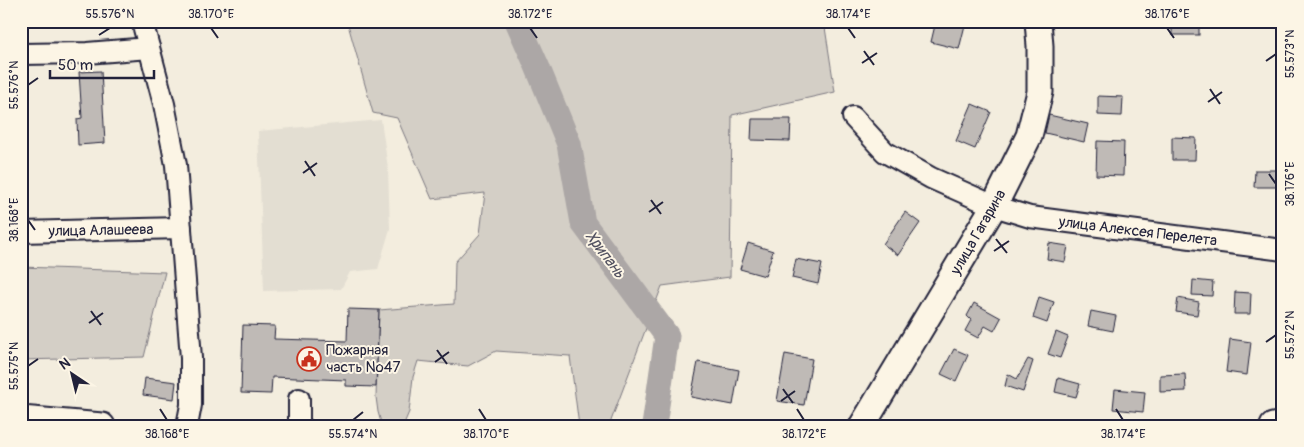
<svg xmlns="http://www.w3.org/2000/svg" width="1304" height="447" font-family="Pangolin,sans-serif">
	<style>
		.built { fill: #e3ded2 }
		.green { fill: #d4cfc6; stroke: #7b7880 }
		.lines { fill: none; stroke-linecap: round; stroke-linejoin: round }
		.river { stroke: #aca7a6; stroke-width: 25 }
		.building { fill: #bfbab6; stroke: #22223b }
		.minor-casing { stroke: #22223b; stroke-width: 24 }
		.major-casing { stroke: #22223b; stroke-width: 29 }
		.minor { stroke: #fcf5e5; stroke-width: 20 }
		.major { stroke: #fcf5e5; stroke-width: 25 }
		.ticks { fill: none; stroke: #22223b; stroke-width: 2 }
		.labels { text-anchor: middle; stroke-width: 4; stroke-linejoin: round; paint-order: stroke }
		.street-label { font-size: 15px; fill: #22223b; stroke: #fcf5e5 }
		.poi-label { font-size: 15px; fill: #22223b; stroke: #fcf5e5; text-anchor: start }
		.water-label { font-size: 16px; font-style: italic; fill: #525160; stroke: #fcf5e5 }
		.neatline { fill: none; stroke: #22223b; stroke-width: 2 }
		.ticks-label { font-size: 12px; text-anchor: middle; fill: #22223b }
	</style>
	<rect width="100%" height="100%" fill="#f3edde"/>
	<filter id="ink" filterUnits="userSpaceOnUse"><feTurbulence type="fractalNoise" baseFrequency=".02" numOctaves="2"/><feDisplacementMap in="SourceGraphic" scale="10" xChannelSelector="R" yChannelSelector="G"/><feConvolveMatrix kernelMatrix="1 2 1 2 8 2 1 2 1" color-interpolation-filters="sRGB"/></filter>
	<g filter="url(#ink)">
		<polygon class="built" points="381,120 388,168 390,229 378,269 350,272 341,289 264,291 258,131"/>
		<g class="green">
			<polygon points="347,21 824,21 835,92 732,115 730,277 662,286 609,426 579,426 570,356 496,351 468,366 418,361 413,377 409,412 403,426 382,426 378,412 376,397 379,310 454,304 455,262 480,234 485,193 432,199 397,118 373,113"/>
			<polygon points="21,267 165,272 144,357 21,360"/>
		</g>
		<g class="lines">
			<polyline class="river" points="517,21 537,66 569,144 583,223 667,336 654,426"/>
		</g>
		<g class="building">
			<polygon points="936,21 966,21 959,49 931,42"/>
			<rect x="1172" y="21" width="27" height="14"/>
			<polygon points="101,71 105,143 78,145 77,119 82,118 79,72"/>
			<polygon points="1098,96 1123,97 1122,116 1098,115"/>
			<polygon points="972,104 991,112 975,149 956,141"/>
			<polygon points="1049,115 1088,124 1084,142 1045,133"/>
			<polygon points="752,119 791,119 790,141 751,140"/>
			<polygon points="1172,137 1196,138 1195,160 1172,160"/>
			<polygon points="1097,141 1124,142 1123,176 1096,175"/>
			<polygon points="1255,170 1283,170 1283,187 1254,187"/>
			<polygon points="905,212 920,223 898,255 883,244"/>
			<polygon points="748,243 773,251 765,276 740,269"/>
			<polygon points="1049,243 1068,246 1065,262 1047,259"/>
			<polygon points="796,259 822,264 818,284 792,278"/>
			<polygon points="1193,280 1213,282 1212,296 1192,295"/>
			<polygon points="1235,292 1251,293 1250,314 1234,314"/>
			<polygon points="1039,297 1054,302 1047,323 1033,318"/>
			<polygon points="1178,298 1199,302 1197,315 1176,312"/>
			<polygon points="974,303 1001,318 994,331 985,326 978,338 965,331 971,320 967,316"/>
			<polygon points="348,309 379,310 376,387 346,386 346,380 272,377 271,394 241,393 243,325 275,326 274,339 347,341"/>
			<polygon points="1091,311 1116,316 1113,331 1088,326"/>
			<polygon points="1056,332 1068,337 1060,358 1048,354"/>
			<polygon points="1230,339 1251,342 1247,375 1226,372"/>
			<polygon points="954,349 968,355 956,381 941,374"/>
			<polygon points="785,354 812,359 804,405 777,401"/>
			<polygon points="1028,359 1033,361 1023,392 1005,386 1008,374 1017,379"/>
			<polygon points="698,362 739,370 733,405 691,397"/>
			<polygon points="1185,374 1186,391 1160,392 1160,375"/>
			<polygon points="145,378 176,382 174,399 143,395"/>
			<polygon points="1058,378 1080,384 1076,397 1055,392"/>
			<polygon points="1115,389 1145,392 1143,412 1113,409"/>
		</g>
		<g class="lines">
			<g class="minor-casing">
				<g id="minor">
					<polyline points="142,21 164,104 176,165 191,358 191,405 187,426"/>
					<polyline points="21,54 87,53 149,48"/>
					<polyline points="853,117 885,152 931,178 994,206 1030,217 1283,250"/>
					<polyline points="21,232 181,228"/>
					<polyline points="299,426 299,399"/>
				</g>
			</g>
			<g class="major-casing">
				<g id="major">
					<polyline points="21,419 102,426"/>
					<polyline points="862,426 994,206 1029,136 1040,92 1040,46 1038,21"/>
					<polyline points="1273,426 1283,424"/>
				</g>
			</g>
			<use href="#minor" class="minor"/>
			<use href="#major" class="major"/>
		</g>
	</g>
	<path class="ticks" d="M211,28L218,38M530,28L537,38M848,28L855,38M1167,28L1174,38M99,35L110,28M864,51L874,65M1266,61L1276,54M862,63L877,53M28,85L38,78M1210,89L1220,104M1208,102L1222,92M305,161L315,176M303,173L317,163M1269,174L1276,184M651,200L661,214M649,212L663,202M28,220L35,230M996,239L1007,253M994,251L1009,241M91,311L101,325M89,323L103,313M1266,342L1276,335M437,350L447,364M435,362L449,352M28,366L38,359M783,389L793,403M781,401L795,391M160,409L167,420M479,409L486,420M797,409L804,420M1116,409L1123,420M353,420L363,412"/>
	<defs>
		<g id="civic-ring" transform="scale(1.25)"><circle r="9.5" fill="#fcf5e5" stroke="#c8321e" stroke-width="1.5"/><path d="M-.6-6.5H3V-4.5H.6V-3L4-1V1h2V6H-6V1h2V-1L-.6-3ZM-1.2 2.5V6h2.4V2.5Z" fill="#c8321e"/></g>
	</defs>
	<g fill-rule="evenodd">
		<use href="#civic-ring" x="309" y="359"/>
	</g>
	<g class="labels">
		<g class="street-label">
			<text transform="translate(101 230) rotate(-1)" y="5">улица Алашеева</text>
			<text transform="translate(1138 231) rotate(7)" y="5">улица Алексея Перелета</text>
			<text transform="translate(978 232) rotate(-60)" y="5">улица Гагарина</text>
		</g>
		<g class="poi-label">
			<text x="326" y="355">Пожарная<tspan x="326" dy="17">часть №47</tspan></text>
		</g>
		<g class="water-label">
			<text transform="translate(606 254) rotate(53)" y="6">Хрипань</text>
		</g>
	</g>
	<rect width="1304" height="447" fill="none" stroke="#fcf5e5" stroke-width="55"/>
	<g transform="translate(72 374) rotate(325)" stroke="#fcf5e5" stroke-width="4" paint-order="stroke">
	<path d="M0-4L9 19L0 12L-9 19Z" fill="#22223b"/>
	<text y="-8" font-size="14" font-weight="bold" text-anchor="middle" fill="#22223b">N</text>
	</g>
	<path d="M50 70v8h104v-8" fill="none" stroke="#22223b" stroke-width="2.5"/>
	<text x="58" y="70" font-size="15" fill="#22223b" stroke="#fcf5e5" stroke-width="4" paint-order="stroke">50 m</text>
	<rect x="28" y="28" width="1248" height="392" class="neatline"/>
	<g class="ticks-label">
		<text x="110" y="18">55.576°N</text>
		<text x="211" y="18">38.170°E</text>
		<text x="530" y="18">38.172°E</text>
		<text x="848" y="18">38.174°E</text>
		<text x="1167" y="18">38.176°E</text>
		<text transform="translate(1290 54) rotate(-90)" y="4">55.573°N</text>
		<text transform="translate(14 85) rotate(-90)" y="4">55.576°N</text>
		<text transform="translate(1290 184) rotate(-90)" y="4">38.176°E</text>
		<text transform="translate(14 220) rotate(-90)" y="4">38.168°E</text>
		<text transform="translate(1290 335) rotate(-90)" y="4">55.572°N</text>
		<text transform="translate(14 366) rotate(-90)" y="4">55.575°N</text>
		<text x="167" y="438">38.168°E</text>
		<text x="353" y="438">55.574°N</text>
		<text x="486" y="438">38.170°E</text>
		<text x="804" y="438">38.172°E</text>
		<text x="1123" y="438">38.174°E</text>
	</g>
</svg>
